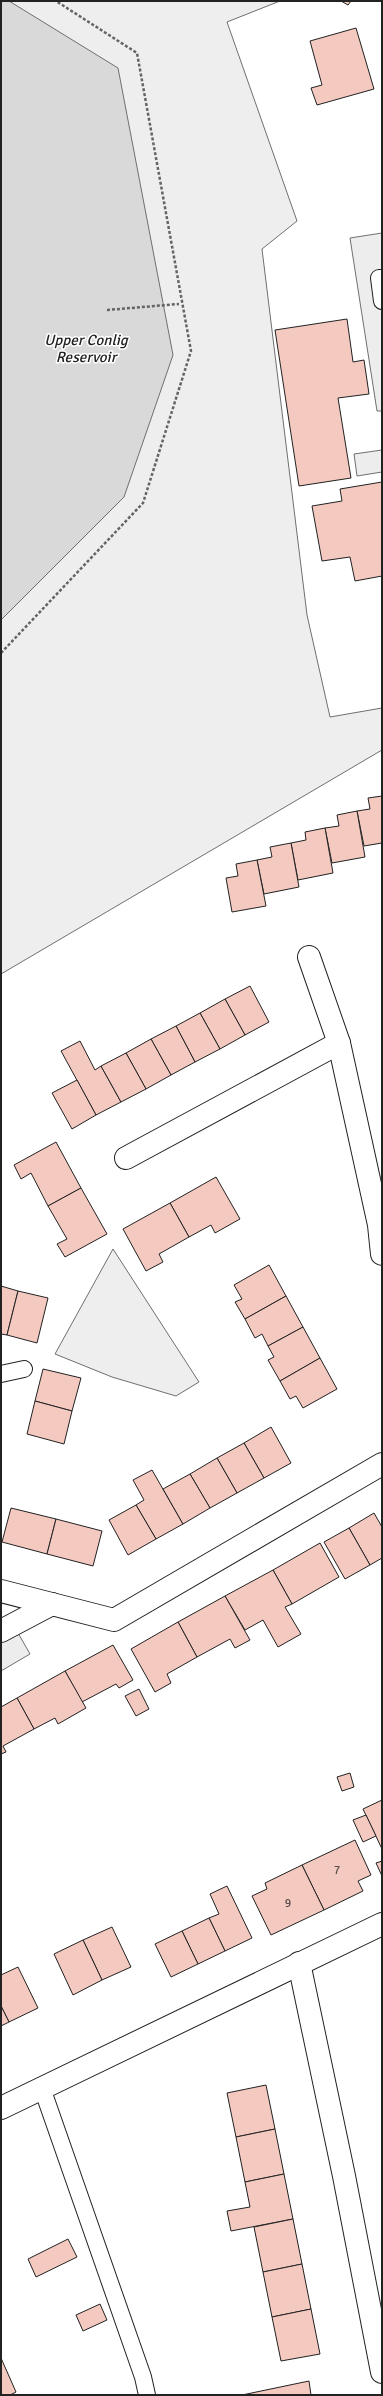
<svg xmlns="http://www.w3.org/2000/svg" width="383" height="2396" font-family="Signika,sans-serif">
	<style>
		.green { fill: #eee; stroke: #6f6f6f }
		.parking { fill: #ededed; stroke: #6f6f6f }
		.water { fill: #d9d9d9; stroke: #6f6f6f }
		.building { fill: #f3c9c0; stroke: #222 }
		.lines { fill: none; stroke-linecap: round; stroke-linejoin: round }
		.service-casing { stroke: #222; stroke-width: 18 }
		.minor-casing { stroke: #222; stroke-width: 24 }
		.path { stroke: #646464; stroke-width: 2.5; stroke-dasharray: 3 2; stroke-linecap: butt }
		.service { stroke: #fff; stroke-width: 16 }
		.minor { stroke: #fff; stroke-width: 22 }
		.labels { text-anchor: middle; stroke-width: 3; stroke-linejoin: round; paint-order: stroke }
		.number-label { font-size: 12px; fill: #564c4a }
		.water-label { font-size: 15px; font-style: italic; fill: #222; stroke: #fff }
	</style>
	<rect width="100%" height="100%" fill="#fff"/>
	<g class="green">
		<polygon points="1,1 280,1 227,22 297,221 262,249 307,615 330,717 382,708 382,750 1,974"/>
		<polygon points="113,1249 199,1382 176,1396 112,1377 55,1354"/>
	</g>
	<g class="parking">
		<polygon points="382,233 382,411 377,411 350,238"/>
		<polygon points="382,450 382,472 357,476 354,454"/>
		<polygon points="18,1633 30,1654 1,1671 1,1643"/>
	</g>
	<polygon class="water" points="1,1 9,1 118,68 173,355 124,497 1,620"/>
	<g class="building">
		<polygon points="341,1 351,1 348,5"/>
		<polygon points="356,28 374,89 317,105 311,88 322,85 310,41"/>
		<polygon points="347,319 353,362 364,360 369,394 338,398 351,478 299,486 275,330"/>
		<polygon points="382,482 382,576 355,581 350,557 322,561 312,506 342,501 340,489"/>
		<polygon points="382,796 382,843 364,846 357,811 370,809 368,798"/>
		<polygon points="357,811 365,857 332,863 325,828 339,826 337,815"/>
		<polygon points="325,828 333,873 298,880 291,843 306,840 305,832"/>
		<polygon points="291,843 299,887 264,894 257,860 272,857 270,847"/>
		<polygon points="257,860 266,906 232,912 226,878 238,876 236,864"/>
		<polygon points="250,986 269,1022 245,1035 225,999"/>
		<polygon points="225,999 245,1035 220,1049 200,1013"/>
		<polygon points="200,1013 220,1049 195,1062 176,1026"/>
		<polygon points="176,1026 195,1062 171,1075 151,1039"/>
		<polygon points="151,1039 171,1075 146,1089 126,1053"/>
		<polygon points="80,1041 95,1070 101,1066 121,1102 96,1115 61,1051"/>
		<polygon points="126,1053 146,1089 121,1102 101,1066"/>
		<polygon points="77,1080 96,1115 72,1129 52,1093"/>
		<polygon points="56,1142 81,1188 48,1206 31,1173 21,1179 14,1165"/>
		<polygon points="216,1177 240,1219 215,1233 211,1225 189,1237 170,1203"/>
		<polygon points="81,1188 107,1234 65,1257 57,1244 67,1239 48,1206"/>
		<polygon points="170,1203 189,1237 159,1254 163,1262 146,1271 123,1229"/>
		<polygon points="269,1265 286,1296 245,1319 235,1302 242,1299 234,1285"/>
		<polygon points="1,1286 18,1291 7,1335 1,1334"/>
		<polygon points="18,1291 48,1298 37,1343 7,1335"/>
		<polygon points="286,1296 303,1327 268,1346 262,1334 255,1338 245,1319"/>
		<polygon points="303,1327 320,1358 280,1381 268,1360 274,1357 268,1346"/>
		<polygon points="320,1358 337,1389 303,1408 296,1396 290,1399 280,1381"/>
		<polygon points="43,1369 81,1378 72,1411 35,1401"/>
		<polygon points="35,1401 72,1411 64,1444 27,1434"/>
		<polygon points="271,1427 291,1463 264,1478 244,1443"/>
		<polygon points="244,1443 264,1478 237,1493 217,1458"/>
		<polygon points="217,1458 237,1493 210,1508 190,1474"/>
		<polygon points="152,1470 183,1524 156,1539 136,1505 144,1500 133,1480"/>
		<polygon points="190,1474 210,1508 183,1524 163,1489"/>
		<polygon points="136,1505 156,1539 128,1555 109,1520"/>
		<polygon points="11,1508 56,1519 47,1554 2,1542"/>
		<polygon points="374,1513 382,1527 382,1558 370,1565 349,1528"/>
		<polygon points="56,1519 102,1531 93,1566 47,1554"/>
		<polygon points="349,1528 370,1565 345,1579 324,1542"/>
		<polygon points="320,1543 339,1577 292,1604 273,1570"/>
		<polygon points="273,1570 292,1604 285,1607 301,1634 278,1647 263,1620 245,1630 225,1596"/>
		<polygon points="225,1596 250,1640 235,1648 230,1639 197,1657 178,1622"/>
		<polygon points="178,1622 197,1657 167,1674 171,1683 155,1692 131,1649"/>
		<polygon points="113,1645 133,1680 119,1688 116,1684 82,1702 65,1671"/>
		<polygon points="65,1671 86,1708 58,1724 55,1718 34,1729 17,1698"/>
		<polygon points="139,1689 149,1709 136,1716 125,1696"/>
		<polygon points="17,1698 34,1729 3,1746 6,1752 1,1754 1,1707"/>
		<polygon points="350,1773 354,1787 342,1791 337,1777"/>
		<polygon points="382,1800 382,1849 363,1809"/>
		<polygon points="366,1815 376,1836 363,1842 353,1820"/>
		<polygon points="355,1840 371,1875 358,1881 363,1891 324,1910 302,1865"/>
		<polygon points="382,1861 382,1876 376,1863"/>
		<polygon points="302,1865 324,1910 271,1935 252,1896 267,1889 265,1883"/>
		<polygon points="227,1886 252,1938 225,1951 209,1918 219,1914 210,1894"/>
		<polygon points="209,1918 225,1951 198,1964 182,1931"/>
		<polygon points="112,1927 131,1967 102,1980 83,1940"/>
		<polygon points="182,1931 198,1964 171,1977 155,1944"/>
		<polygon points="83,1940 102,1980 73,1995 54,1954"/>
		<polygon points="18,1967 38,2008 9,2022 1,2006 1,1975"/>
		<polygon points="1,2006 9,2022 1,2026"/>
		<polygon points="266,2085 275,2129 236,2137 227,2093"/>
		<polygon points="275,2129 284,2174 245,2182 236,2137"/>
		<polygon points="284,2174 293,2219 231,2231 227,2211 250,2207 245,2182"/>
		<polygon points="293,2219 302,2264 263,2272 254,2227"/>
		<polygon points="68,2239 77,2257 36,2277 28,2259"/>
		<polygon points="302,2264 311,2309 272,2317 263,2272"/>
		<polygon points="100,2304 107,2320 83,2331 76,2315"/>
		<polygon points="311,2309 320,2354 281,2361 272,2317"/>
		<polygon points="1,2358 16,2392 10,2395 1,2395"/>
		<polygon points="309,2381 311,2395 242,2395"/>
	</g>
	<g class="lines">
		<g class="service-casing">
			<g id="service">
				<polyline points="382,278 379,278 382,301"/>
				<polyline points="1,1374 24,1369"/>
				<polyline points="42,2088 143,2377 147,2395"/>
			</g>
		</g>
		<g class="minor-casing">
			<g id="minor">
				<polyline points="309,957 339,1043 379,1225 382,1254"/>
				<polyline points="126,1158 339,1043"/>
				<polyline points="1,1591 114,1620 382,1464"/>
				<polyline points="1,1631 52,1604"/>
				<polyline points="299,1963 344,2176 382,2372"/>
				<polyline points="1,2108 382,1924"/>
			</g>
		</g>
		<g class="path">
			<polyline points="107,310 179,304"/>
			<polyline points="1,653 143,503 191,351 137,53 56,1"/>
		</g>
		<use href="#service" class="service"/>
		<use href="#minor" class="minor"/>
	</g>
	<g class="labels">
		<g class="number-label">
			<text x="337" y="1874">7</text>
			<text x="288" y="1907">9</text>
		</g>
		<g class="water-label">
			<text x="86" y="345">Upper Conlig<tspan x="86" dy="17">Reservoir</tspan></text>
		</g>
	</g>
	<rect width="383" height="2396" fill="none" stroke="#222222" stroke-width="4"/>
</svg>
